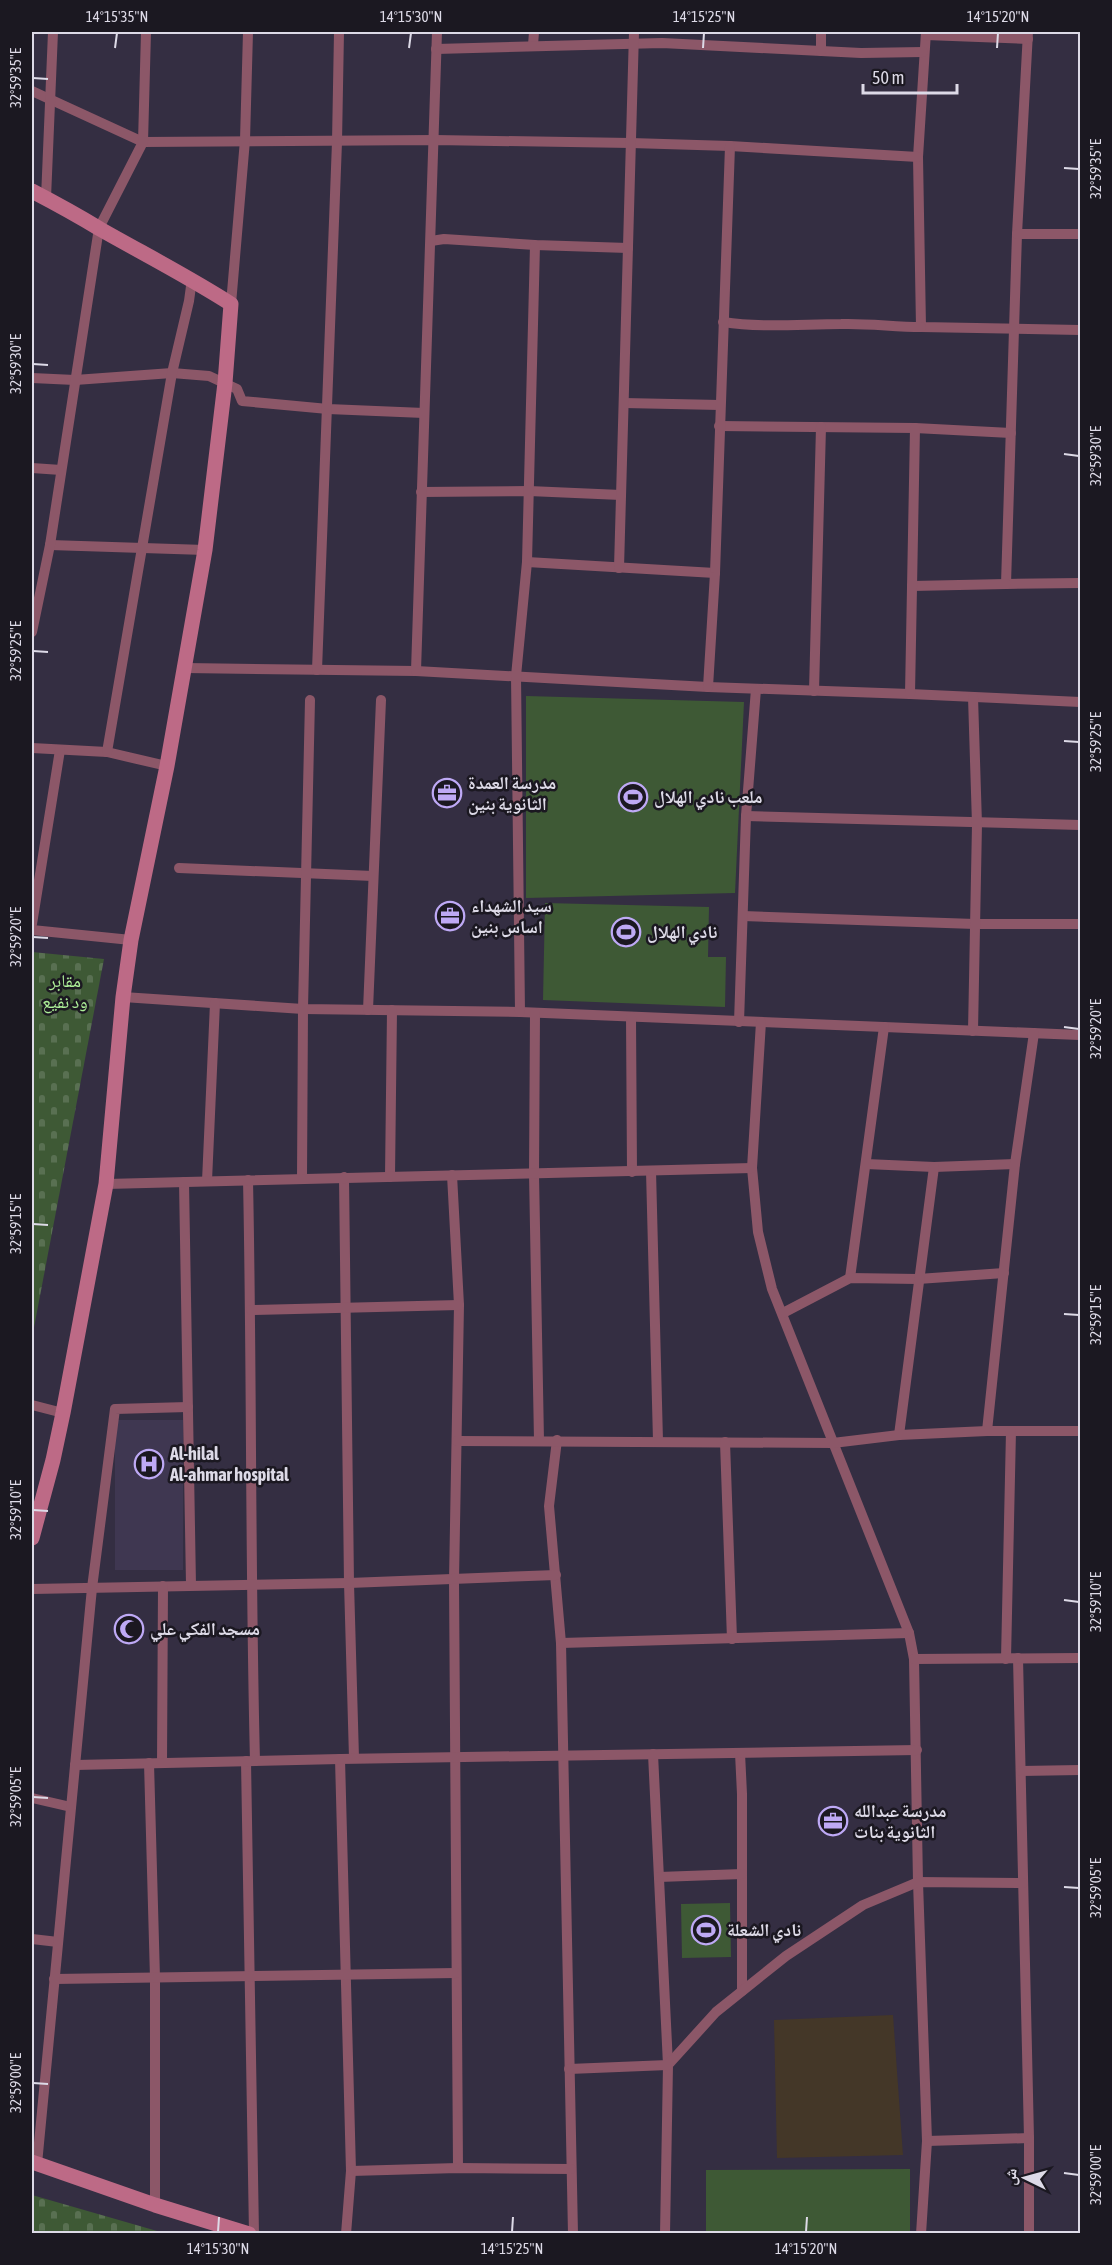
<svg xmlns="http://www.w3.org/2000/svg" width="1112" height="2265" font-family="'Asap Condensed','Noto Naskh Arabic',sans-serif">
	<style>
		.built { fill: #3f3751 }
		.education { fill: #443728 }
		.cemetery { fill: url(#cemetery-stones) }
		.pitch { fill: #3e5935 }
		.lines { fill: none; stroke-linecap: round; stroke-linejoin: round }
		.street { stroke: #8c5768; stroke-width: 10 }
		.secondary { stroke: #bd6a86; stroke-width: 15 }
		.ticks { fill: none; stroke: #dddae7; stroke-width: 2 }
		.labels { text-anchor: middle; stroke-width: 5; stroke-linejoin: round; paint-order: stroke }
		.poi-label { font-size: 18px; font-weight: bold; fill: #dddae7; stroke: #1b1821; text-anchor: start }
		.park-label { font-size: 18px; fill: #adef98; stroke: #1b1821 }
		.neatline { fill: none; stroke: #dddae7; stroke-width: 2 }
		.ticks-label { font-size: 15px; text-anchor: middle; fill: #dddae7 }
	</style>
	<defs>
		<pattern id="cemetery-stones" width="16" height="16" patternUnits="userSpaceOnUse" patternTransform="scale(1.5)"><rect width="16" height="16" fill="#3e5935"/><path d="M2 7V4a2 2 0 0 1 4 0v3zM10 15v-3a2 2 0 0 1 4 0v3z" fill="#597052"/></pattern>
	</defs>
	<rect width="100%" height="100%" fill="#342e42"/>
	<rect class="built" x="115" y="1420" width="68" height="150"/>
	<polygon class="education" points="893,2015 903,2155 777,2158 774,2020"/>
	<g class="cemetery">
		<polygon points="32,952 104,959 32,1338"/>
		<polygon points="32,2195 164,2233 165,2233 32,2233"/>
	</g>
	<g class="pitch">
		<polygon points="526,696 744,702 735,893 526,898"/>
		<polygon points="545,903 709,907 708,957 726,957 725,1007 543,1000"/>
		<polygon points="730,1903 731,1957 682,1958 681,1904"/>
		<polygon points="910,2169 910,2233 706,2233 706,2170"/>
	</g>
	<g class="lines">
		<g class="street">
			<polyline points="926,32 918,157 921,327 1080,330"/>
			<polyline points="1028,32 1017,234 1006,584 1080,583"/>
			<polyline points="926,35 1028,39"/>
			<polyline points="533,45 534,32"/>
			<polyline points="436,49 662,43 861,53 923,52"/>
			<polyline points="821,51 821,32"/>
			<polyline points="32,91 143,142 435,140 631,143 730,146 918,157"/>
			<polyline points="46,198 53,32"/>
			<polyline points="1017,234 1080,234"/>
			<polyline points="431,241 444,239 535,245 628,248"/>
			<polyline points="231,304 245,140 248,32"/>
			<path d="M723,322C762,328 802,324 841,324C868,323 894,327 921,327"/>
			<polyline points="32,378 75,380 172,373 209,376 237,389 242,401 328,409 424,413"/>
			<polyline points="624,403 720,405"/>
			<polyline points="719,426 915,428 1011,433"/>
			<polyline points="32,468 61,470"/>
			<polyline points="421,492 529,491 621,495"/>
			<polyline points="50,545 205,550"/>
			<polyline points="527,562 715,573"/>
			<polyline points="619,568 634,32"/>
			<polyline points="912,586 1006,584"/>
			<polyline points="32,632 50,545 99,228 143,142 146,32"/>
			<polyline points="185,668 416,671 708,687 910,694 1080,702"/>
			<polyline points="317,670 337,142 339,32"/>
			<polyline points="416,671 437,32"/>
			<polyline points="708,687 715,573 730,146"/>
			<polyline points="814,691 821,427"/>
			<polyline points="910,694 915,428"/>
			<polyline points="32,748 107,752 167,766"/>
			<polyline points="107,752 172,373 189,301 192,279"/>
			<polyline points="746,816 1080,825"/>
			<polyline points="179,868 373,876"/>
			<polyline points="743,916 975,924 1080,924"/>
			<polyline points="32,924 60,750"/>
			<polyline points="32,930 131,940"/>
			<polyline points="123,997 303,1009 520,1012 1080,1035"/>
			<polyline points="368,1010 381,700"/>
			<polyline points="520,1012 516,676 527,562 535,245"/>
			<polyline points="535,1013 534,1174 539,1440"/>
			<polyline points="631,1017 632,1172"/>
			<polyline points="739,1022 746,816 756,689"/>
			<polyline points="761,1022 752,1168 758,1232 772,1289 909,1633 914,1659 918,1882 927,2141 921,2234"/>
			<polyline points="973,1031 977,824 973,697"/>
			<polyline points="866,1164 934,1167 1015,1164"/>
			<polyline points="651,1171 658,1441"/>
			<polyline points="452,1175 459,1305 454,1580 458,2168"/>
			<polyline points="344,1177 349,1583 354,1758"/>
			<polyline points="390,1177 392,1010"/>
			<polyline points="302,1179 303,1009 310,700"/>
			<path d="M248,1180C252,1373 250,1567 255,1761"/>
			<polyline points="207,1181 215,1003"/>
			<polyline points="184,1182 191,1585"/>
			<polyline points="106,1184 752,1168"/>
			<polyline points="850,1278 884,1027"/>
			<polyline points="251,1310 459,1305"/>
			<polyline points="783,1313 850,1278 918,1279 1004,1273"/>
			<polyline points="32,1405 63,1413"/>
			<polyline points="987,1431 1015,1164 1034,1033"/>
			<polyline points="899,1435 934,1167"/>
			<polyline points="557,1440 549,1506 561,1643 573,2234"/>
			<polyline points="457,1441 833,1443 899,1435 987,1431 1080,1431"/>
			<polyline points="725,1442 732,1639"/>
			<polyline points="32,1589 349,1583 556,1575"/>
			<polyline points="561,1643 909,1633"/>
			<polyline points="1018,1658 1029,2138 1029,2234"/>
			<polyline points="914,1659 1080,1658"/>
			<polyline points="1006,1659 1011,1431"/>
			<polyline points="740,1753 742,1794 742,1991"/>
			<polyline points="653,1754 668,2065 665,2234"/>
			<polyline points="340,1759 351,2171 346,2234"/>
			<polyline points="246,1761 254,2234"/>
			<polyline points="149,1763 155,1978 155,2205"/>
			<polyline points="162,1763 163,1586"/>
			<polyline points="75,1765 340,1759 917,1750"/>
			<polyline points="1021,1771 1080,1770"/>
			<polyline points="32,1798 71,1807"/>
			<polyline points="659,1877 742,1874"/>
			<polyline points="32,1939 58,1942"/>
			<polyline points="54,1979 456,1973"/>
			<polyline points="569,2069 668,2065 716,2012 786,1956 863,1905 918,1882 1023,1883"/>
			<polyline points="927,2141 1029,2138"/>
			<polyline points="37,2164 92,1588 115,1409 188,1407"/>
			<polyline points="351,2171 458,2168 571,2169"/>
		</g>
		<g class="secondary">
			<path d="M32,191C55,203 77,215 100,229C144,254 189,277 231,304L225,383L205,550L167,766L131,940L123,997L106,1184L63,1413L53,1460L32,1538"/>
			<polyline points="32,2162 155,2205 249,2234"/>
		</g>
	</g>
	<path class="ticks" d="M115,48L117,33M409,48L411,33M703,48L704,33M997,48L998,33M33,78L48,79M1064,168L1079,169M33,364L48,365M1064,454L1079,456M33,651L48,652M1064,741L1079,742M33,937L48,938M1064,1027L1079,1029M33,1224L48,1225M1064,1314L1079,1315M33,1510L48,1511M1064,1600L1079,1602M33,1797L48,1798M1064,1887L1079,1888M33,2083L48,2084M1064,2173L1079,2175M218,2232L219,2217M512,2232L513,2217M806,2232L807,2217"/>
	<defs>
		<g id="office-ring" transform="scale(1.5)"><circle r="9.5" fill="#1b1821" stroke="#bea9f5" stroke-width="1.5"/><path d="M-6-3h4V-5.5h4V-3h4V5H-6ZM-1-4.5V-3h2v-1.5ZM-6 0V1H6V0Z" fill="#bea9f5"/></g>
		<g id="stadium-ring" transform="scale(1.5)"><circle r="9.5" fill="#1b1821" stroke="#bea9f5" stroke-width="1.5"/><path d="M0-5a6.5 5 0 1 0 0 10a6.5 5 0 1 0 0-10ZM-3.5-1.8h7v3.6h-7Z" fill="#bea9f5"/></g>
		<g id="hospital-ring" transform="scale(1.5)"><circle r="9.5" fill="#1b1821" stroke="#bea9f5" stroke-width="1.5"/><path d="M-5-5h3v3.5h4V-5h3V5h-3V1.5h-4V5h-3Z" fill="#bea9f5"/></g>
		<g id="mosque-ring" transform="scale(1.5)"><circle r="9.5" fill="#1b1821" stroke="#bea9f5" stroke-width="1.5"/><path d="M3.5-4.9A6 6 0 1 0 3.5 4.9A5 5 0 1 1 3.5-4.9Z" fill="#bea9f5"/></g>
	</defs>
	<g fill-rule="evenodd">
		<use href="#office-ring" x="447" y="793"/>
		<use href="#stadium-ring" x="633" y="797"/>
		<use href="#office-ring" x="450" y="916"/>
		<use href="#stadium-ring" x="626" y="932"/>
		<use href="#hospital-ring" x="149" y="1464"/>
		<use href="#mosque-ring" x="129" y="1629"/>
		<use href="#office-ring" x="833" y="1821"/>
		<use href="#stadium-ring" x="706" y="1930"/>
	</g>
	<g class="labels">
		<g class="poi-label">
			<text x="468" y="789">مدرسة العمدة<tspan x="468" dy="21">الثانوية بنين</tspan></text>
			<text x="654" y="803">ملعب نادي الهلال</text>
			<text x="471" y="912">سيد الشهداء<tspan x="471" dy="21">اساس بنين</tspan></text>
			<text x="647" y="938">نادي الهلال</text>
			<text x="170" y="1460">Al-hilal<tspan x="170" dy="21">Al-ahmar hospital</tspan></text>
			<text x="150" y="1635">مسجد الفكي علي</text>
			<text x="854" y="1817">مدرسة عبدالله<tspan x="854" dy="21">الثانوية بنات</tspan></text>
			<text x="727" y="1936">نادي الشعلة</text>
		</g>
		<g class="park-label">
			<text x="65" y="987">مقابر<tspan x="65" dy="21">ود نفيع</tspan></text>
		</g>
	</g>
	<rect width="1112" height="2265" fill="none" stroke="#1b1821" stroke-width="66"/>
	<g transform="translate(1025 2178) rotate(275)" stroke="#1b1821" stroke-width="4.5" paint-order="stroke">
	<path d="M0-4.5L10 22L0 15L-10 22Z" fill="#dddae7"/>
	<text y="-9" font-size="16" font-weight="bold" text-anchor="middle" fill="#dddae7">ش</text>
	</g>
	<path d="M863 84v9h94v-9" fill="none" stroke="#dddae7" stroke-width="3"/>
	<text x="872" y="84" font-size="18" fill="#dddae7" stroke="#1b1821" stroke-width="4.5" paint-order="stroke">50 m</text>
	<rect x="33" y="33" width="1046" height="2199" class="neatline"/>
	<g class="ticks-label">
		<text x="117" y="22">14°15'35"N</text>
		<text x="411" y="22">14°15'30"N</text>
		<text x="704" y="22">14°15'25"N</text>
		<text x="998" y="22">14°15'20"N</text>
		<text transform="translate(16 78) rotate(-90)" y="5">32°59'35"E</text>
		<text transform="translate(1096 169) rotate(-90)" y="5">32°59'35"E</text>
		<text transform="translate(16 364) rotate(-90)" y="5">32°59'30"E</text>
		<text transform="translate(1096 456) rotate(-90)" y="5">32°59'30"E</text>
		<text transform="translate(16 651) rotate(-90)" y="5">32°59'25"E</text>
		<text transform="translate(1096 742) rotate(-90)" y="5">32°59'25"E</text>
		<text transform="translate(16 937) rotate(-90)" y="5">32°59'20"E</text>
		<text transform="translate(1096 1029) rotate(-90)" y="5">32°59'20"E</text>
		<text transform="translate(16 1224) rotate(-90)" y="5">32°59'15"E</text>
		<text transform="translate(1096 1315) rotate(-90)" y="5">32°59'15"E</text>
		<text transform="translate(16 1510) rotate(-90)" y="5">32°59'10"E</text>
		<text transform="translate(1096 1602) rotate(-90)" y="5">32°59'10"E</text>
		<text transform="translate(16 1797) rotate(-90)" y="5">32°59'05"E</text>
		<text transform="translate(1096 1888) rotate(-90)" y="5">32°59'05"E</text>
		<text transform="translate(16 2083) rotate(-90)" y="5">32°59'00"E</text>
		<text transform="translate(1096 2175) rotate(-90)" y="5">32°59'00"E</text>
		<text x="218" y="2254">14°15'30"N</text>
		<text x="512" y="2254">14°15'25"N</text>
		<text x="806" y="2254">14°15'20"N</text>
	</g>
</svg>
